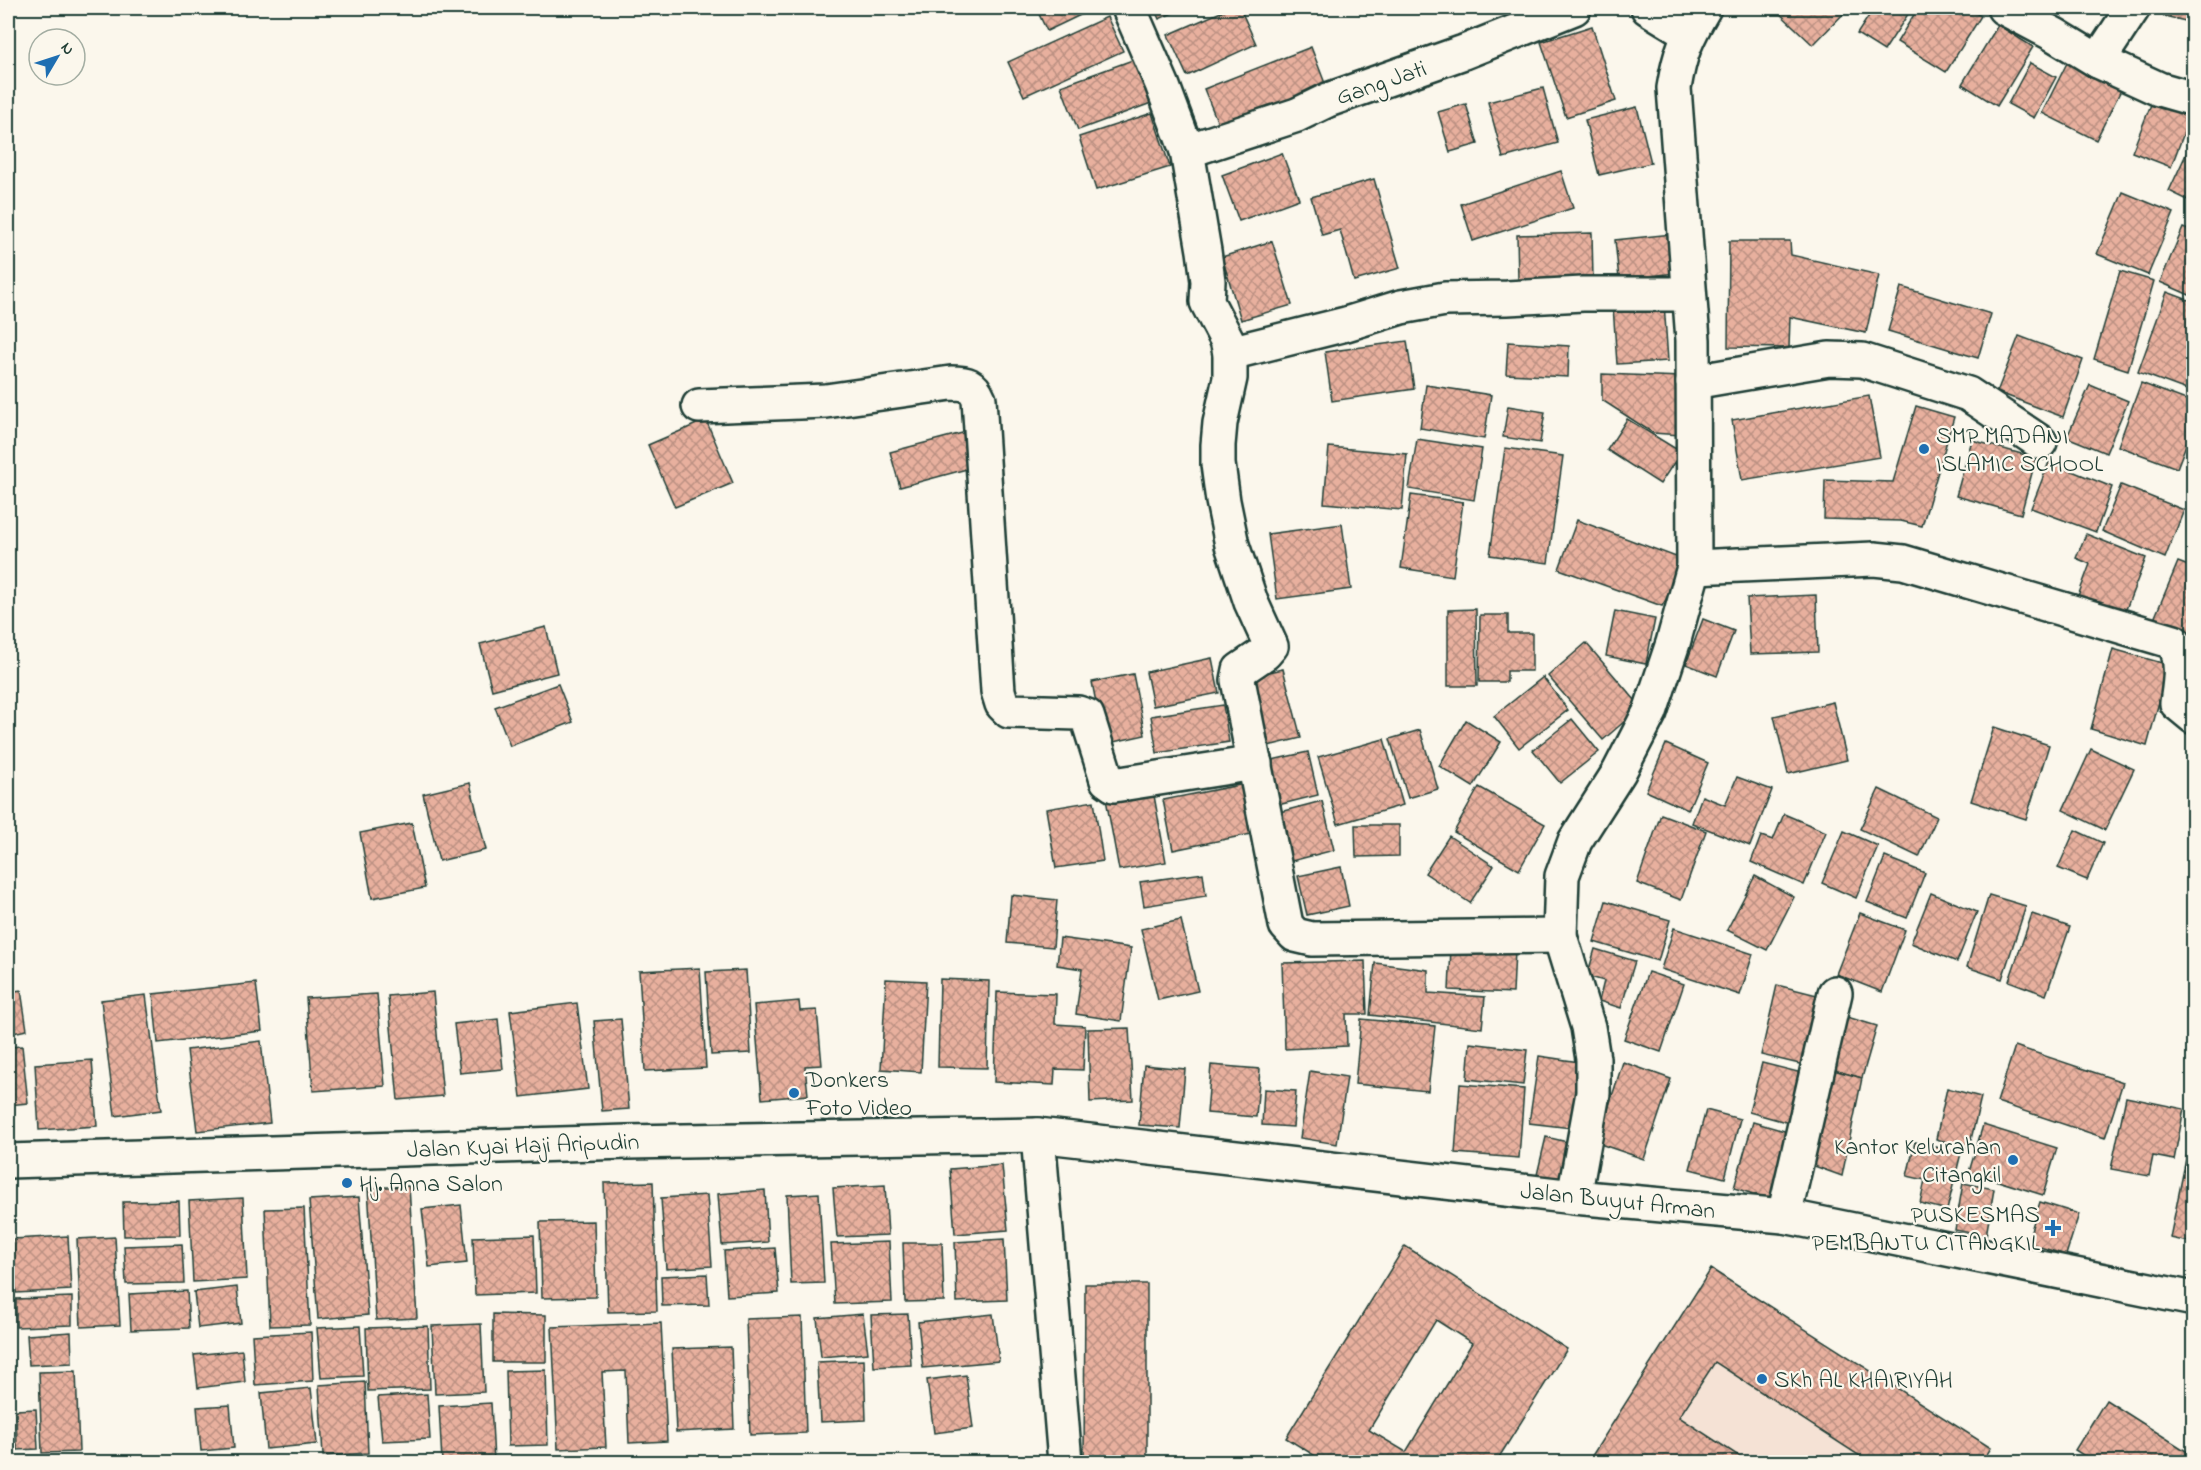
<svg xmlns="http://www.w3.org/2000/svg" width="2201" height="1470" font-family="'Indie Flower',sans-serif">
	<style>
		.built { fill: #f5e2d5 }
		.building { fill: url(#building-cross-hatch); stroke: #1f3d34; stroke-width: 1.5; fill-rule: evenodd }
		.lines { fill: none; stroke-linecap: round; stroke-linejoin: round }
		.street-casing { stroke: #1f3d34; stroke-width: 38 }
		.street { stroke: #fbf7ec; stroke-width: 33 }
		.poi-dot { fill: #1f6fb2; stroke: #fbf7ec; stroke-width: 2 }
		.labels { text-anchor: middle; stroke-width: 4.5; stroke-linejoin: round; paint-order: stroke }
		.street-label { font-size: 24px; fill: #1f3d34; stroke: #fbf7ec }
		.poi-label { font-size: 24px; fill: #1f3d34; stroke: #fbf7ec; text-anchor: start }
	</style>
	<defs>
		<pattern id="building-cross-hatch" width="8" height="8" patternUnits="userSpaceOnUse" patternTransform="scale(1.5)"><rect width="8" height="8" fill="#e8b09e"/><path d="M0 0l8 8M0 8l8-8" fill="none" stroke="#bb9082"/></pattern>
	</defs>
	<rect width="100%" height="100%" fill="#fbf7ec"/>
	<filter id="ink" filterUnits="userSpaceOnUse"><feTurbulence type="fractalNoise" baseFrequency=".0167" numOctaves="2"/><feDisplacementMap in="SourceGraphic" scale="12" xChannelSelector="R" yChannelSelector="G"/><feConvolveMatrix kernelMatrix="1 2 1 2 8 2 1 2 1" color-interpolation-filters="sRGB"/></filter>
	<g filter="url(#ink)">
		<polygon class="built" points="1711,1269 1991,1448 1982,1462 1588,1462"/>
		<g class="building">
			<polygon points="1036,8 1095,8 1047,31"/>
			<polygon points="1154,8 1184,8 1159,19"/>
			<polygon points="1230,8 1240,8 1256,44 1187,76 1168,35"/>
			<polygon points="1774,8 1849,8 1813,45"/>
			<polygon points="1874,8 1912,8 1884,51 1857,34"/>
			<polygon points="1918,8 1967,8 1981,16 1946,72 1897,42"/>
			<polygon points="2166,8 2194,8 2194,23 2164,16"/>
			<polygon points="1107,17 1123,51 1024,96 1008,62"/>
			<polygon points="1998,25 2033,47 1997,106 1962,84"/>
			<polygon points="1592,26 1616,101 1566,117 1541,42"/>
			<polygon points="1311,47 1326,86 1220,128 1204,89"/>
			<polygon points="1138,58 1154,102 1078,130 1061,86"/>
			<polygon points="2030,63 2056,77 2034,118 2008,104"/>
			<polygon points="2067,63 2121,90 2096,140 2042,113"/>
			<polygon points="1543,88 1558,143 1503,158 1488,102"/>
			<polygon points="2154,97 2192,112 2171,167 2132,152"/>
			<polygon points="1466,104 1478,144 1450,152 1438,112"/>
			<polygon points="1637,107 1651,163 1599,175 1585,120"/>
			<polygon points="1152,113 1170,167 1096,190 1079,137"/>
			<polygon points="2194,137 2194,203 2169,191"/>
			<polygon points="1282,153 1299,199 1239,221 1222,175"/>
			<polygon points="1561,171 1573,208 1473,241 1461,204"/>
			<polygon points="1374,179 1400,268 1354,281 1340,230 1322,235 1311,197"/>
			<polygon points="2123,192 2174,213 2148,275 2097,254"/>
			<polygon points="2183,228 2194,232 2194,297 2160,282"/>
			<polygon points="1592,233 1593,279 1518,280 1517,235"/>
			<polygon points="1672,234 1677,273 1619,279 1615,240"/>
			<polygon points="1272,241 1292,305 1241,320 1222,257"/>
			<polygon points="1729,241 1790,241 1791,255 1879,275 1866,333 1790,317 1789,348 1728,347"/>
			<polygon points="2120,271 2154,281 2128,370 2094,359"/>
			<polygon points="1901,287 1991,314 1978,358 1888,331"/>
			<polygon points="2167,292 2194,302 2194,387 2192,392 2138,372"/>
			<polygon points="1664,303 1668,361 1617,364 1613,306"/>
			<polygon points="2019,336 2083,360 2063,417 1997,392"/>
			<polygon points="1407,341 1414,389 1332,401 1325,352"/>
			<polygon points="1508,342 1569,346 1568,377 1506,374"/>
			<polygon points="1602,374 1682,377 1680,435 1653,433 1602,400"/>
			<polygon points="2141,383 2194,403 2194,424 2177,468 2118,446"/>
			<polygon points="1426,385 1491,395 1484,439 1420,428"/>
			<polygon points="2090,385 2128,401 2106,453 2067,437"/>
			<polygon points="1869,396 1880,457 1742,480 1732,420"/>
			<polygon points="1508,406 1545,412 1540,443 1503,437"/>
			<polygon points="1916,406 1954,417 1922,526 1901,521 1824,519 1825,480 1893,482"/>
			<polygon points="1627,419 1681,452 1660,484 1607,450"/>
			<polygon points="706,420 733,483 675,507 648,445"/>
			<polygon points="970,431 978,466 900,487 890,452"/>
			<polygon points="1417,439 1482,449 1474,500 1409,489"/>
			<polygon points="1972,440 2036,458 2021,514 1956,496"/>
			<polygon points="1329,447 1407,454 1402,510 1324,503"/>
			<polygon points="1505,448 1563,456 1548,563 1490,555"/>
			<polygon points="2049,462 2112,487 2096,532 2031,508"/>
			<polygon points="2121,485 2184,510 2165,558 2102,531"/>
			<polygon points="1411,495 1463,502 1453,576 1401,568"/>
			<polygon points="1577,520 1679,558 1682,571 1662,606 1559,569"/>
			<polygon points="1342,524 1351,589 1277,599 1268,534"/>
			<polygon points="2086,534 2146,558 2121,622 2075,604 2090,564 2076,558"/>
			<polygon points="2178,562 2194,568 2194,636 2154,619"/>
			<polygon points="1816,595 1818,652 1750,654 1747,598"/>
			<polygon points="1476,609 1477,686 1448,686 1448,610"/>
			<polygon points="1615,611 1655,619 1646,664 1606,656"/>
			<polygon points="1480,615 1508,615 1508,633 1532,633 1532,671 1507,671 1507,682 1479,682"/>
			<polygon points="1703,619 1734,631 1717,676 1686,664"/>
			<polygon points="546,627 557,673 492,690 480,644"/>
			<polygon points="1586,643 1641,707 1603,740 1548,676"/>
			<polygon points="2113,649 2169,665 2147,746 2091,729"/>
			<polygon points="1212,658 1219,693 1153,706 1146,672"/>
			<polygon points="1283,669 1301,738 1268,746 1251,676"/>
			<polygon points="1133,674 1145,735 1104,744 1092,682"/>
			<polygon points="1543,677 1568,710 1519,748 1494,716"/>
			<polygon points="558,684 573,722 510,746 495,707"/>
			<polygon points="1833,702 1847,760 1788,774 1774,716"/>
			<polygon points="1223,705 1229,742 1157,753 1151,716"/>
			<polygon points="1572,719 1599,752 1560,783 1533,750"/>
			<polygon points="1466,720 1501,742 1473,787 1439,766"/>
			<polygon points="1994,727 2049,745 2026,819 1971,801"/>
			<polygon points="1420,730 1438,789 1408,798 1390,739"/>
			<polygon points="1384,739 1403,805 1338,824 1318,757"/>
			<polygon points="1666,744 1708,763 1688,810 1646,791"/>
			<polygon points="2091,749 2134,769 2105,830 2063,810"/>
			<polygon points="1308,752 1318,795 1270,807 1259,763"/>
			<polygon points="1737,777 1772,790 1750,846 1692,823 1702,796 1725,805"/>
			<polygon points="470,783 486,850 439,861 423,794"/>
			<polygon points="1245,784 1256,833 1173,850 1163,800"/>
			<polygon points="1479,787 1545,824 1519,870 1454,832"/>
			<polygon points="1879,789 1937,817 1919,857 1860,829"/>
			<polygon points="1153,790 1166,862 1119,870 1106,799"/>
			<polygon points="1094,801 1103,861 1056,868 1046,809"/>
			<polygon points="1322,801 1334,850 1284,863 1272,814"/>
			<polygon points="1661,814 1706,831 1681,900 1637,883"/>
			<polygon points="1784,814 1826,832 1804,885 1751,862 1761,836 1773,840"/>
			<polygon points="412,823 425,888 372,898 360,833"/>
			<polygon points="1355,825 1399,825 1399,856 1356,857"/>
			<polygon points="2075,830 2103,843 2087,880 2058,868"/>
			<polygon points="1844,831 1878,846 1856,898 1822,883"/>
			<polygon points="1449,836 1494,866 1470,903 1425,873"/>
			<polygon points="1885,857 1925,873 1907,918 1867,902"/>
			<polygon points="1341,867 1349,906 1307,915 1298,876"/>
			<polygon points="1203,873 1206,896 1144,906 1140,882"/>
			<polygon points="1755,876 1794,897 1767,950 1727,930"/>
			<polygon points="1931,893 1977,912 1957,962 1911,943"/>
			<polygon points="1011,895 1057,900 1053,947 1007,943"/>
			<polygon points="1989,895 2026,906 2002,979 1967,967"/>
			<polygon points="1606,901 1670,920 1658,961 1594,942"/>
			<polygon points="1860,913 1905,930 1882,992 1836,974"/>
			<polygon points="2032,914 2070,927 2046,995 2009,981"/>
			<polygon points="1181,920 1198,991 1158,1000 1141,929"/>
			<polygon points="1674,928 1753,954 1740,995 1661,969"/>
			<polygon points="1060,938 1131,948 1121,1021 1076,1014 1082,969 1057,965"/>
			<polygon points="1451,948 1515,950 1513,993 1449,990"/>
			<polygon points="1595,949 1635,961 1621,1008 1599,1001 1604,981 1587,976"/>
			<polygon points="1365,961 1367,1014 1346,1014 1347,1046 1285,1049 1282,963"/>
			<polygon points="1375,963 1428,970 1428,993 1485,997 1482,1028 1370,1015"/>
			<polygon points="700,968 706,1068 645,1071 639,971"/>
			<polygon points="746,970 751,1053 711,1055 706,972"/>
			<polygon points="1648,972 1684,984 1661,1052 1624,1039"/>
			<polygon points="886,979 926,981 921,1072 881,1069"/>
			<polygon points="940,979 989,981 987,1068 938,1067"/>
			<polygon points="256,983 262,1031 158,1043 153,994"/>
			<polygon points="1777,985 1821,996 1804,1065 1761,1055"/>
			<polygon points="21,990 27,1030 8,1034 8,992"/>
			<polygon points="433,992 443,1096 398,1100 388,996"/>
			<polygon points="997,992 1056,994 1055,1024 1085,1026 1083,1070 1055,1069 1054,1085 994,1082"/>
			<polygon points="377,994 385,1086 313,1091 306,998"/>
			<polygon points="146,995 161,1110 115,1116 101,1000"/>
			<polygon points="799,1001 800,1011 817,1010 822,1065 805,1066 808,1095 762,1099 754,1005"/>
			<polygon points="577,1003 588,1089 521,1097 510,1011"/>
			<polygon points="1844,1016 1877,1026 1862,1078 1830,1069"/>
			<polygon points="498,1019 503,1069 460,1073 454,1024"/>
			<polygon points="621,1019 629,1109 602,1111 594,1021"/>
			<polygon points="1361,1019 1435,1026 1428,1091 1355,1084"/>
			<polygon points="1129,1028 1133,1100 1090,1102 1088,1029"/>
			<polygon points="261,1041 270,1123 197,1131 187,1050"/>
			<polygon points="1470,1043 1527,1050 1523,1085 1467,1079"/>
			<polygon points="22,1046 28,1103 8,1105 8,1047"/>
			<polygon points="2015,1046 2123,1082 2105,1138 1997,1102"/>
			<polygon points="1539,1056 1579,1062 1571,1128 1529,1123"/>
			<polygon points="92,1060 97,1126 39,1130 35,1064"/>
			<polygon points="1623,1062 1671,1079 1644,1159 1597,1143"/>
			<polygon points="1762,1063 1806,1074 1793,1124 1749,1112"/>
			<polygon points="1144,1065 1185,1069 1180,1128 1139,1125"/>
			<polygon points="1211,1065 1260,1069 1256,1117 1207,1113"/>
			<polygon points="1830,1069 1862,1078 1842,1176 1806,1163"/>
			<polygon points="1310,1071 1347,1077 1337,1144 1300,1138"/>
			<polygon points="1460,1084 1524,1089 1519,1158 1455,1153"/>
			<polygon points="1947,1088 1981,1097 1969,1148 1936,1139"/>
			<polygon points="1264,1089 1296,1091 1293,1127 1262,1125"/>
			<polygon points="2126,1097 2184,1109 2174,1160 2153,1156 2149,1176 2111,1169"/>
			<polygon points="1706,1110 1740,1119 1725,1178 1690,1169"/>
			<polygon points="2194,1119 2194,1243 2170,1238"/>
			<polygon points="1753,1122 1788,1132 1770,1199 1734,1188"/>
			<polygon points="1983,1125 2057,1148 2043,1195 1969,1172"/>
			<polygon points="1546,1137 1572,1143 1561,1186 1536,1179"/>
			<polygon points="1915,1142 1961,1153 1947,1210 1920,1203 1925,1180 1907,1176"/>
			<polygon points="1002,1165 1008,1230 955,1234 950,1169"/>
			<polygon points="653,1182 657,1311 608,1312 604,1183"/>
			<polygon points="1963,1183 1994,1189 1986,1236 1955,1230"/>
			<polygon points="885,1185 888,1235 837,1237 833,1188"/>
			<polygon points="409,1186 417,1318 376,1320 368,1188"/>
			<polygon points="765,1190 768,1242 722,1245 718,1194"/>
			<polygon points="819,1193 824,1283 791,1284 787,1195"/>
			<polygon points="707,1195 712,1266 666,1269 661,1198"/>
			<polygon points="359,1197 368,1315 318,1319 309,1200"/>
			<polygon points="243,1198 247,1279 193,1282 189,1201"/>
			<polygon points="179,1201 180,1235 124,1236 123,1202"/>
			<polygon points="2040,1202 2079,1214 2066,1255 2027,1243"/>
			<polygon points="461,1205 467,1263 429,1267 422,1209"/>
			<polygon points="304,1208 310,1325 270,1326 265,1209"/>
			<polygon points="594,1221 596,1297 542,1298 540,1222"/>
			<polygon points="534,1235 536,1293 475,1295 473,1237"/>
			<polygon points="68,1236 71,1290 16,1293 13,1239"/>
			<polygon points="115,1237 120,1325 81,1327 77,1239"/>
			<polygon points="1004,1239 1007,1300 957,1302 955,1242"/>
			<polygon points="889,1242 892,1302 835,1304 831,1244"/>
			<polygon points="903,1243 942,1243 944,1301 905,1302"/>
			<polygon points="182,1244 184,1283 126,1284 124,1246"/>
			<path d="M1405,1246L1567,1349L1496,1462H1325L1286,1438ZM1436,1320L1472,1343L1406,1452L1369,1430Z"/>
			<polygon points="775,1248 779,1293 727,1296 724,1251"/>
			<polygon points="1711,1269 1991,1448 1982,1462 1869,1462 1715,1362 1679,1417 1748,1462 1588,1462"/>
			<polygon points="707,1274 709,1305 662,1306 661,1276"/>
			<polygon points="1085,1284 1147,1284 1147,1462 1084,1462"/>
			<polygon points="237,1287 241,1323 198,1328 194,1292"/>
			<polygon points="187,1291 189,1328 131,1330 129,1294"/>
			<polygon points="72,1297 72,1325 16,1327 16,1299"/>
			<polygon points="493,1314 546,1315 546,1362 493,1362"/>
			<polygon points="863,1314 868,1353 821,1357 817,1318"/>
			<polygon points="908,1314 911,1365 874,1367 871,1315"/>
			<polygon points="993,1314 999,1361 923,1368 918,1322"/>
			<polygon points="802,1317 806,1433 750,1435 746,1319"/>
			<polygon points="661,1323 667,1441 629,1443 626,1371 602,1372 606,1447 558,1449 552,1327"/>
			<polygon points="481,1324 484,1392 435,1394 432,1326"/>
			<polygon points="360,1326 363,1376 321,1378 317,1328"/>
			<polygon points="428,1326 430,1389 368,1391 366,1328"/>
			<polygon points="71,1332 72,1363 29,1365 27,1335"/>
			<polygon points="311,1332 313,1381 255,1385 252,1335"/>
			<polygon points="731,1347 734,1429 676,1432 672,1349"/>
			<polygon points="242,1350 245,1382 198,1388 194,1355"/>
			<polygon points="864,1360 866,1420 820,1422 817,1362"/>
			<polygon points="546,1370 548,1445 508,1446 506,1371"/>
			<polygon points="76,1371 79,1452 42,1453 39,1372"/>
			<polygon points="966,1375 973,1428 934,1433 927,1380"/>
			<polygon points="365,1382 368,1453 323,1456 319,1385"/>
			<polygon points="311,1388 317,1444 266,1449 261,1393"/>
			<polygon points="8,1392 13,1447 8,1448"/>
			<polygon points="427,1394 430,1439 382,1441 378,1397"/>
			<polygon points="2106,1400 2194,1456 2194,1462 2094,1462 2075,1450"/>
			<polygon points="491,1403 494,1461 442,1462 439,1406"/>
			<polygon points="230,1405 234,1448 201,1451 197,1407"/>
			<polygon points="36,1409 38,1449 17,1450 16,1410"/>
		</g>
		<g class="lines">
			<g class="street-casing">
				<g id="street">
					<polyline points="1129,8 1162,84 1187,151 1204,251 1208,281 1207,302 1227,340 1230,353 1230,378 1220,423 1218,445 1218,464 1223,501 1232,545 1251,602 1271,646 1265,653 1240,670 1238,680 1286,925 1295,935 1312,939 1560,936"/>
					<polyline points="1648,8 1689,33"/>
					<polyline points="2004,8 2055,35 2098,61 2159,89 2194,99"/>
					<polyline points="2098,61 2133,8"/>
					<polyline points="1187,151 1297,115 1328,100 1464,52 1574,8"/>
					<polyline points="1230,353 1346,324 1401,307 1445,299 1507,298 1583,294 1689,294"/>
					<polyline points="1693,382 1829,359 1862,360 1968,394 2040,442"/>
					<path d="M699,406L826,401L951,383C967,383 973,384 979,399L998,691L1002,704L1009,711L1078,713L1087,716L1107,780L1114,785L1255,763"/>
					<path d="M1694,567L1874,559L1903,562L2174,642C2184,662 2180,682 2177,703L2194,717"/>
					<polyline points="1038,1135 1065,1462"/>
					<polyline points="8,1161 627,1142 1038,1135 1574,1197 1784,1216 2194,1299"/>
					<path d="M1574,1197L1593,1093V1059L1588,1027L1560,936L1562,876L1575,841L1619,772L1650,712L1673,643L1694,567L1693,340L1674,88C1680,52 1686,39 1704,8"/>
					<polyline points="1784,1216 1835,993"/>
				</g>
			</g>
			<use href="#street" class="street"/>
		</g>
	</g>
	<g class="poi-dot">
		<circle cx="1924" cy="449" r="6"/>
		<circle cx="794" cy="1093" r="6"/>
		<circle cx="2013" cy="1160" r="6"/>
		<circle cx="347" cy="1183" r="6"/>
		<path d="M2050 1219h6v6h6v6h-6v6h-6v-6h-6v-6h6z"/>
		<circle cx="1762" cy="1379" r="6"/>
	</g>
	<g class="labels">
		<g class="street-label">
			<text transform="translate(1381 82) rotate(-19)" y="8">Gang Jati</text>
			<text transform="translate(523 1145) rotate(-2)" y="8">Jalan Kyai Haji Aripudin</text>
			<text transform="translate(1618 1200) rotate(6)" y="8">Jalan Buyut Arman</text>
		</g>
		<g class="poi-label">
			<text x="1936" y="443">SMP MADANI<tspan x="1936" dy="28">ISLAMIC SCHOOL</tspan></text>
			<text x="806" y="1087">Donkers<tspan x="806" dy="28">Foto Video</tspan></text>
			<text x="2001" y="1154" text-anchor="end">Kantor Kelurahan<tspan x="2001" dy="28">Citangkil</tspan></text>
			<text x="359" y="1191">Hj. Anna Salon</text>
			<text x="2040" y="1222" text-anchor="end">PUSKESMAS<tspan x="2040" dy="28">PEMBANTU CITANGKIL</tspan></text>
			<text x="1774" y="1387">SKh AL KHAIRIYAH</text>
		</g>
	</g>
	<rect width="2201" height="1470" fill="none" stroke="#fbf7ec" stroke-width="30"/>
	<rect x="15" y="15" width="2171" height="1440" fill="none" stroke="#1f3d34" stroke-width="2" filter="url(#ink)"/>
	<g transform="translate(57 57) rotate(51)"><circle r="28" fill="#fbf7ec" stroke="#a3ada2" stroke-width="1.5"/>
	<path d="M0-4.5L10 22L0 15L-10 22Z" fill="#1f6fb2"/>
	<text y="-9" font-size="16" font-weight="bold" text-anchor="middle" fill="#1f3d34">N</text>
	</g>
</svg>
